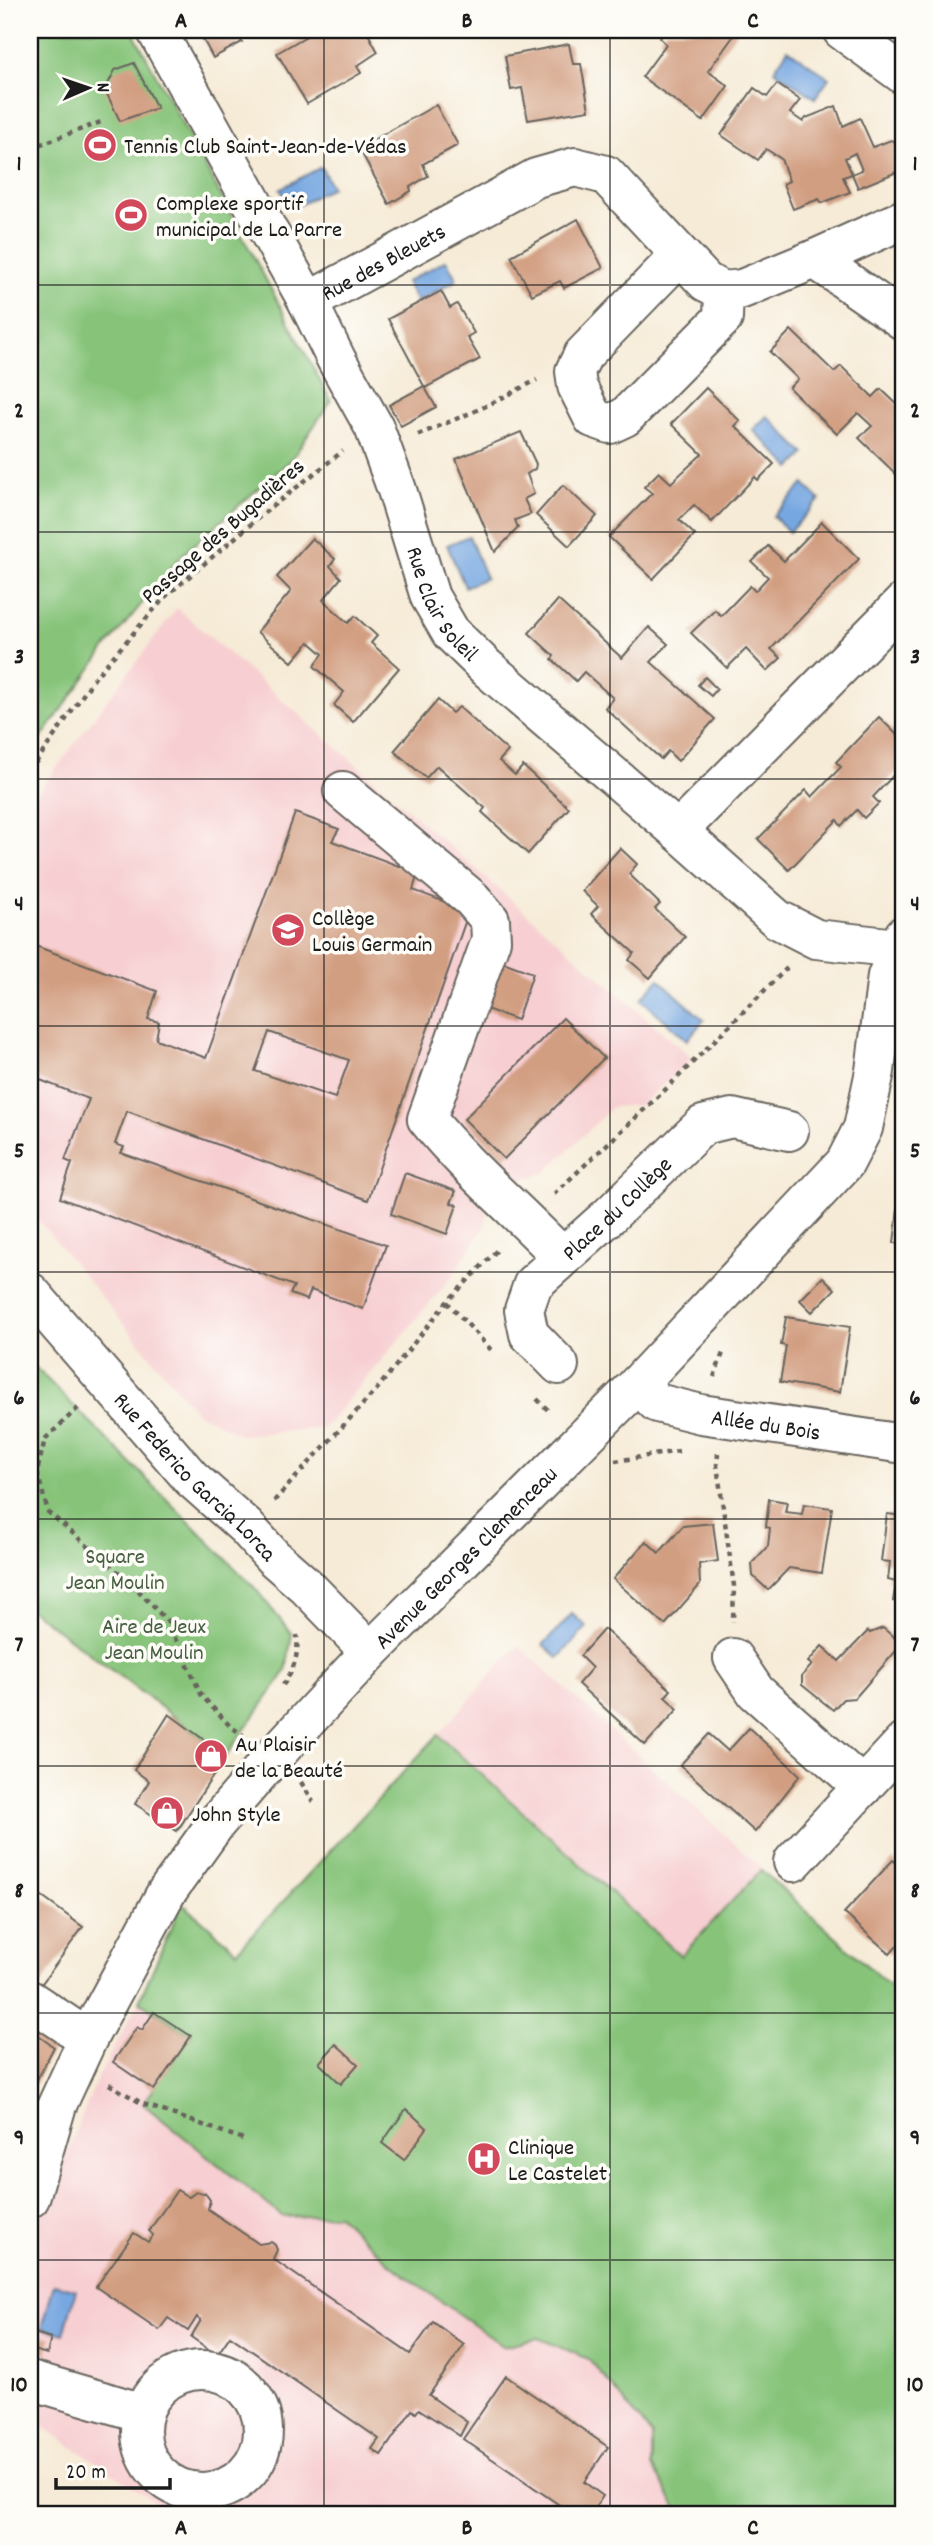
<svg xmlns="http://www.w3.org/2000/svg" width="934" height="2545" font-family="Dekko,sans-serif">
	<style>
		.built { fill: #f7cfd2 }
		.green { fill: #87c47a; stroke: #52704b; stroke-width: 2 }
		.water { fill: #77a7e1; stroke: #4a627e; stroke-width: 2 }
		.building { fill: #d29e81; fill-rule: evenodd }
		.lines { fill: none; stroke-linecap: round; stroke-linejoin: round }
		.minor-casing { stroke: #68645d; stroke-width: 42 }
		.path { stroke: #68645d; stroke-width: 4.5; stroke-dasharray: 5 5; stroke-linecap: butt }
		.minor { stroke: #fff; stroke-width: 38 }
		.grid { fill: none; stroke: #1c1c1c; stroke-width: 2; stroke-opacity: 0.55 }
		.labels { text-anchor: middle; stroke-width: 7; stroke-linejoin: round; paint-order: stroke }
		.poi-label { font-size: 23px; fill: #1c1c1c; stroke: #fdfcf7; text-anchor: start }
		.street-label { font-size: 23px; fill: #1c1c1c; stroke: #fdfcf7 }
		.park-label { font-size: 23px; fill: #475f42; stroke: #fdfcf7 }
		.neatline { fill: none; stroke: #1c1c1c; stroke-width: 2.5 }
		.grid-label { font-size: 23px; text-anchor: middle; font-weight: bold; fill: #1c1c1c }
	</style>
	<rect width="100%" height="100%" fill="#fdfcf7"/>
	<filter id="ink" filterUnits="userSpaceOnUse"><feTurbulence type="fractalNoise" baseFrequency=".0143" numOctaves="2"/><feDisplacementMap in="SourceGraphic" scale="14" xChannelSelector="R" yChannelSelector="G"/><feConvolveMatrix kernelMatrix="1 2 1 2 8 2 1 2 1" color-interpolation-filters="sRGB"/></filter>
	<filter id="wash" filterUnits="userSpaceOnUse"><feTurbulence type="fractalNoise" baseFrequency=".00686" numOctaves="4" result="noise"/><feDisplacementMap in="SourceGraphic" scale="28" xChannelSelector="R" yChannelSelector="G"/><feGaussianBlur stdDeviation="1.57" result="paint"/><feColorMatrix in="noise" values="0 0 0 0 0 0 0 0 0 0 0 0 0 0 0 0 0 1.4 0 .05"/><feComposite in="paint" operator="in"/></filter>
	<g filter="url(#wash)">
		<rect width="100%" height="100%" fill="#f6ebd7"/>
		<g class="built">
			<polygon points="177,608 692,1058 641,1105 612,1107 545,1173 520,1180 497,1169 475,1198 487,1211 486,1224 451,1278 324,1428 241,1435 196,1412 30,1210 30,803"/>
			<polygon points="518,1645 904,1999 904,2515 174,2515 30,2418 30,2241 98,2077 139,2001 182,1903 237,1951 438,1735"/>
		</g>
		<g class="green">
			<polygon points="30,30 132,30 331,401 291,460 180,557 108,645 30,754"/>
			<polygon points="30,1362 254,1587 292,1634 286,1671 226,1756 30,1609"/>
			<polygon points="438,1735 681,1956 761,1870 904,1999 904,2515 681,2515 652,2467 652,2435 589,2359 538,2338 503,2346 395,2268 338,2215 283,2217 143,2104 191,2036 139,2001 182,1903 237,1951"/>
		</g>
		<g class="water">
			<polygon points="788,49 829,78 815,98 774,70"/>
			<polygon points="321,167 332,187 292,209 280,189"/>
			<polygon points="446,260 457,280 417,302 406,282"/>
			<polygon points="767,416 805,454 791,468 753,430"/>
			<polygon points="804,484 820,500 789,532 773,516"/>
			<polygon points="469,536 486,578 465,587 447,545"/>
			<polygon points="659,979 704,1020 687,1040 641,999"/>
			<polygon points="572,1614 587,1627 558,1658 543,1645"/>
			<polygon points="54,2284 76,2290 64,2334 42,2328"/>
		</g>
		<g id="blocks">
			<g class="building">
				<polygon points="198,30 235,30 242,42 213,58"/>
				<polygon points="317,30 366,30 378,52 357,66 361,73 307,104 277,53"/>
				<polygon points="666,30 738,30 708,71 728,86 703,121 642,77 666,44 660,38"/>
				<polygon points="569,44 573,64 581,64 589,110 528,120 522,88 511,90 505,56"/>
				<polygon points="134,63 157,108 120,121 105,90 115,70"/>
				<polygon points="777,84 800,100 790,113 803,122 806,118 836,106 843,126 860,118 873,147 891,140 897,144 904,163 904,169 858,188 852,174 862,170 855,153 845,158 852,174 843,177 850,192 822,203 819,199 793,209 783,184 789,181 781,159 766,149 758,160 721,135 754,88 767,97"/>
				<polygon points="436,105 458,145 423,164 428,176 410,187 411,191 389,204 359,148"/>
				<polygon points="578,219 603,268 564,288 560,281 532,295 511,256"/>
				<polygon points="441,291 450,308 457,304 474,333 467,337 480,359 425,388 388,319"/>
				<polygon points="791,330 834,372 841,366 873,397 881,389 904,411 904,482 859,438 872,426 858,413 837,434 789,388 798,379 770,352"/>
				<polygon points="424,386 436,407 401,426 389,405"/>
				<polygon points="706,388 740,421 735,426 774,464 758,480 755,477 712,522 694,505 679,520 695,535 653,579 609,537 652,493 644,487 659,472 671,483 702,454 671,424"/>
				<polygon points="521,432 536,464 535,469 527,474 534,494 524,499 531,514 515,520 518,528 495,552 456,459"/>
				<polygon points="563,485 597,516 569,546 536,515"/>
				<polygon points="822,522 859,559 771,649 781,658 767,671 746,649 727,668 691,633 715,610 721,616 750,586 755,591 768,577 752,562 768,546 784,561"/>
				<polygon points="312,538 335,559 330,566 341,578 323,600 348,623 355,616 377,636 371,643 399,668 353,722 334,705 344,692 314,666 323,654 309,642 292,662 257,632 291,591 277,577"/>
				<polygon points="558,600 622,658 649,627 668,644 651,662 715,719 678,761 668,751 661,759 605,708 613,698 584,672 576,681 552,659 554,656 529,633"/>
				<polygon points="705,677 717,689 711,696 698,685"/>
				<polygon points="438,700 452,713 459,707 508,751 499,761 515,775 523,766 569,808 528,854 482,812 485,808 437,766 426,778 394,751"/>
				<polygon points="879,717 904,742 904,764 873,797 879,803 864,818 857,810 841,826 837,820 789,870 758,839 806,790 812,797 841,767 836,762"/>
				<path d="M295,813L339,829L332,841L418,873L413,890L469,911L368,1200L127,1111L115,1144L124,1147L121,1153L386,1245L363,1309L311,1290L307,1300L290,1294L294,1286L60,1198L72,1163L65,1160L89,1099L30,1076V944L157,991L148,1019L159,1022L156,1039L206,1058ZM269,1032L349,1060L335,1098L255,1071Z"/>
				<polygon points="620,848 637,864 629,874 660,904 655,909 685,937 650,978 629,960 634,953 591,914 598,906 582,891"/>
				<polygon points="503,962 533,973 517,1020 486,1009"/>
				<polygon points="563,1018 604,1058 504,1159 464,1119"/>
				<polygon points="405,1173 456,1191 451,1203 457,1205 447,1234 391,1214"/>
				<polygon points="899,1201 904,1201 904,1245 894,1243"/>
				<polygon points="823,1277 835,1289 812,1312 800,1300"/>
				<polygon points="786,1317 850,1327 840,1392 780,1382 786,1346 781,1345"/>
				<polygon points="903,1329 904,1329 904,1367 897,1366"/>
				<polygon points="769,1499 787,1502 785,1512 802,1514 804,1504 832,1508 822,1573 789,1568 768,1590 753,1576 752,1563 768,1546 770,1528 766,1527"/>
				<polygon points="887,1514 904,1516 904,1602 893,1601 896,1582 888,1580 890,1562 881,1561"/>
				<polygon points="713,1523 718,1561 699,1564 700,1585 665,1625 613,1579 646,1541 659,1553 683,1526"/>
				<polygon points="883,1628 902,1644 855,1698 843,1699 833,1710 802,1685 802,1676 812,1665 808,1662 822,1646 839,1661 868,1631 870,1633"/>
				<polygon points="604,1629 671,1690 665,1697 678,1709 645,1745 578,1684 592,1668 580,1656"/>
				<polygon points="169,1714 226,1756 177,1831 135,1804 149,1781 134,1770"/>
				<polygon points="749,1728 800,1775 755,1832 680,1765 709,1734 728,1751"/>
				<polygon points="893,1860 904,1870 904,1938 890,1954 844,1913"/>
				<polygon points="30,1888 83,1927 37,1990 30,1985"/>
				<polygon points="154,2012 191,2036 154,2090 113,2062 137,2027 142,2030"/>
				<polygon points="30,2030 54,2047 30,2093"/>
				<polygon points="336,2044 358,2064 341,2084 319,2063"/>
				<polygon points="406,2109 427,2128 404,2160 382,2143"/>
				<polygon points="177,2190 189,2197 196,2192 205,2193 210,2200 208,2209 259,2244 271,2242 275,2245 277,2250 273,2259 410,2354 433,2322 464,2345 429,2395 467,2422 460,2436 419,2409 416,2413 412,2410 381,2455 372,2449 379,2439 230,2336 217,2355 191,2337 201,2320 197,2317 188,2331 168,2318 159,2330 96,2287 134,2233 148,2242 153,2235 149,2231"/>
				<polygon points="31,2332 51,2338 47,2354 30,2349"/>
				<polygon points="506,2376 608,2447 584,2482 603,2496 590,2515 574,2515 463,2439"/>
			</g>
		</g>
	</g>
	<g filter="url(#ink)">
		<use href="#blocks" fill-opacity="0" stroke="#68645d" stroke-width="2"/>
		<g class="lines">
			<g class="minor-casing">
				<g id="minor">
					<path id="s1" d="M156,30L308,302L536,178L575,167L606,175L706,282L724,291L742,289L815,259L904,321"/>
					<polyline points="842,30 904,75"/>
					<polyline points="679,256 583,355 575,371 577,386 593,418 610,424 625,417 723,318 724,291"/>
					<polyline points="815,259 904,219"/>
					<path id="s2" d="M308,302L336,359L374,427L397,490L430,597L451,633L487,668L678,831L777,919L816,939L897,948"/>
					<path d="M343,791L472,899L490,920L491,940L427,1119C467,1169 517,1210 561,1256"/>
					<polyline points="678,831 904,602"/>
					<path id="s3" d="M30,1292L191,1478L246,1527L273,1557L306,1586L370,1652"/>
					<path id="s4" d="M559,1365L529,1334L524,1310L533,1284L609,1216L703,1125L732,1118L789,1131"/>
					<path id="s5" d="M638,1384L657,1403L701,1414L904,1444"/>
					<polyline points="733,1658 756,1692 863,1787"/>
					<polyline points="793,1862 904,1742"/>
					<polyline points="30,2000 75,2030 89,2036"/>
					<path id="s6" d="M30,2198L57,2105L89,2036L166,1893L217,1822L273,1757L370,1652L638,1384L845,1163L863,1128L875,1071L887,976L904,935"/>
					<circle cx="202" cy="2431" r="61"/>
					<polyline points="30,2380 143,2413"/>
				</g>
			</g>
			<g class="path">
				<polyline points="30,148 101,122"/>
				<polyline points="418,435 482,408 537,380"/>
				<polyline points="30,771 96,676 165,597 269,509 343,451"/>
				<polyline points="554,1194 665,1090 787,968"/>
				<polyline points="447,1302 493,1352"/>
				<polyline points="714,1377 723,1353"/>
				<polyline points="537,1399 551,1413"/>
				<polyline points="78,1408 45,1439 37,1472 48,1512 133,1585 167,1621 202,1696 230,1726 243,1735"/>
				<polyline points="718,1453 717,1465 734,1586 733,1622"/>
				<polyline points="615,1461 679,1451"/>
				<polyline points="274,1501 377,1389 447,1302 498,1249"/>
				<path d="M283,1685C294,1670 299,1654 297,1635"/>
				<polyline points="301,1782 313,1802"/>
				<polyline points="109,2084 143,2104 246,2140"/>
			</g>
			<use href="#minor" class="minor"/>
		</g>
	</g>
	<path class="grid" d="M324,30V2515M610,30V2515M30,285H904M30,532H904M30,779H904M30,1026H904M30,1272H904M30,1519H904M30,1766H904M30,2013H904M30,2260H904"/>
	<defs>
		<g id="stadium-disc" transform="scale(1.75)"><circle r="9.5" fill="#d1495b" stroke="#fdfcf7"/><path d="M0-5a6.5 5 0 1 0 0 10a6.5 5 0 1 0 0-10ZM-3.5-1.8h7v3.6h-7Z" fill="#fff"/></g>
		<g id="school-disc" transform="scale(1.75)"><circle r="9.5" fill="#d1495b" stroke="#fdfcf7"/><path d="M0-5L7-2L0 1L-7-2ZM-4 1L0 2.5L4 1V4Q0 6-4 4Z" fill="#fff"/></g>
		<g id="shop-disc" transform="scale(1.75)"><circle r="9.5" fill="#d1495b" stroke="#fdfcf7"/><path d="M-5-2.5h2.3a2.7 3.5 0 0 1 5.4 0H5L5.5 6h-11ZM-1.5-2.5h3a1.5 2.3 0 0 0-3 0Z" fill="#fff"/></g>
		<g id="hospital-disc" transform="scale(1.75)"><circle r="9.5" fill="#d1495b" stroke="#fdfcf7"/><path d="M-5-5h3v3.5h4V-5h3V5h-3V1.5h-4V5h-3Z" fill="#fff"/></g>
	</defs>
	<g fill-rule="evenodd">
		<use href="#stadium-disc" x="100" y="145"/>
		<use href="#stadium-disc" x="131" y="215"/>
		<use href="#school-disc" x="288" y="930"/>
		<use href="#shop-disc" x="211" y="1756"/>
		<use href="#shop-disc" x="167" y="1813"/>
		<use href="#hospital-disc" x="484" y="2159"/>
	</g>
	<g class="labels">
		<g class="poi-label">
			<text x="124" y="153">Tennis Club Saint-Jean-de-Védas</text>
			<text x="156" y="210">Complexe sportif<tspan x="156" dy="26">municipal de La Parre</tspan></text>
			<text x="312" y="925">Collège<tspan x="312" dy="26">Louis Germain</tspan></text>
			<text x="235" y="1751">Au Plaisir<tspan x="235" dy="26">de la Beauté</tspan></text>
			<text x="192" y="1821">John Style</text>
			<text x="508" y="2154">Clinique<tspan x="508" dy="26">Le Castelet</tspan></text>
		</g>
		<g class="street-label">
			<text dy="8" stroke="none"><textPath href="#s1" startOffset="397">Rue des Bleuets</textPath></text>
			<text transform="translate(222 530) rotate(-41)" y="8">Passage des Bugadières</text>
			<text dy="8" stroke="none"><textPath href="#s2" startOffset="332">Rue Clair Soleil</textPath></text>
			<text dy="8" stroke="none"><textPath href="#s4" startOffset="208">Place du Collège</textPath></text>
			<text dy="8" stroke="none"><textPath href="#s5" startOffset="138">Allée du Bois</textPath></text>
			<text dy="8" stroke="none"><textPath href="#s3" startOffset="248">Rue Federico Garcia Lorca</textPath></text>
			<text dy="8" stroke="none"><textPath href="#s6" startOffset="786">Avenue Georges Clemenceau</textPath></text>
		</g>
		<g class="park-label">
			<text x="115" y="1563">Square<tspan x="115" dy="26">Jean Moulin</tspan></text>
			<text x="154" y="1633">Aire de Jeux<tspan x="154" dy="26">Jean Moulin</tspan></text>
		</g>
	</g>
	<rect width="934" height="2545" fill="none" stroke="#fdfcf7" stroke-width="77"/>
	<g transform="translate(88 88) rotate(88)" stroke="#fdfcf7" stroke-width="5" paint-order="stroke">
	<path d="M0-5L12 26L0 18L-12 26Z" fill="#1c1c1c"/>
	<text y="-10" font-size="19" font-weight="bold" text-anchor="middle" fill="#1c1c1c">N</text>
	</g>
	<path d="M56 2478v10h114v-10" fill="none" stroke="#1c1c1c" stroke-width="3.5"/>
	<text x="66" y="2478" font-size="21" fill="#1c1c1c" stroke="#fdfcf7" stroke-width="5" paint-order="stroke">20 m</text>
	<rect x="38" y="38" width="857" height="2468" class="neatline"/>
	<g class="grid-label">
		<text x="181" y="27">A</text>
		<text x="467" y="27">B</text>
		<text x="753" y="27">C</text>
		<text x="19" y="170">1</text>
		<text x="915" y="170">1</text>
		<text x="19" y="417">2</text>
		<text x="915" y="417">2</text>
		<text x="19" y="663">3</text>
		<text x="915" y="663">3</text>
		<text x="19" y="910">4</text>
		<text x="915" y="910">4</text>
		<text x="19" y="1157">5</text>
		<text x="915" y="1157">5</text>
		<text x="19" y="1404">6</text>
		<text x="915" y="1404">6</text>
		<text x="19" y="1651">7</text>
		<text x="915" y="1651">7</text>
		<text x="19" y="1897">8</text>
		<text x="915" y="1897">8</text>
		<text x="19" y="2144">9</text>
		<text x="915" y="2144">9</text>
		<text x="19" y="2391">10</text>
		<text x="915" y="2391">10</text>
		<text x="181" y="2534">A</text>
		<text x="467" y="2534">B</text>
		<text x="753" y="2534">C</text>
	</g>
</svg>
